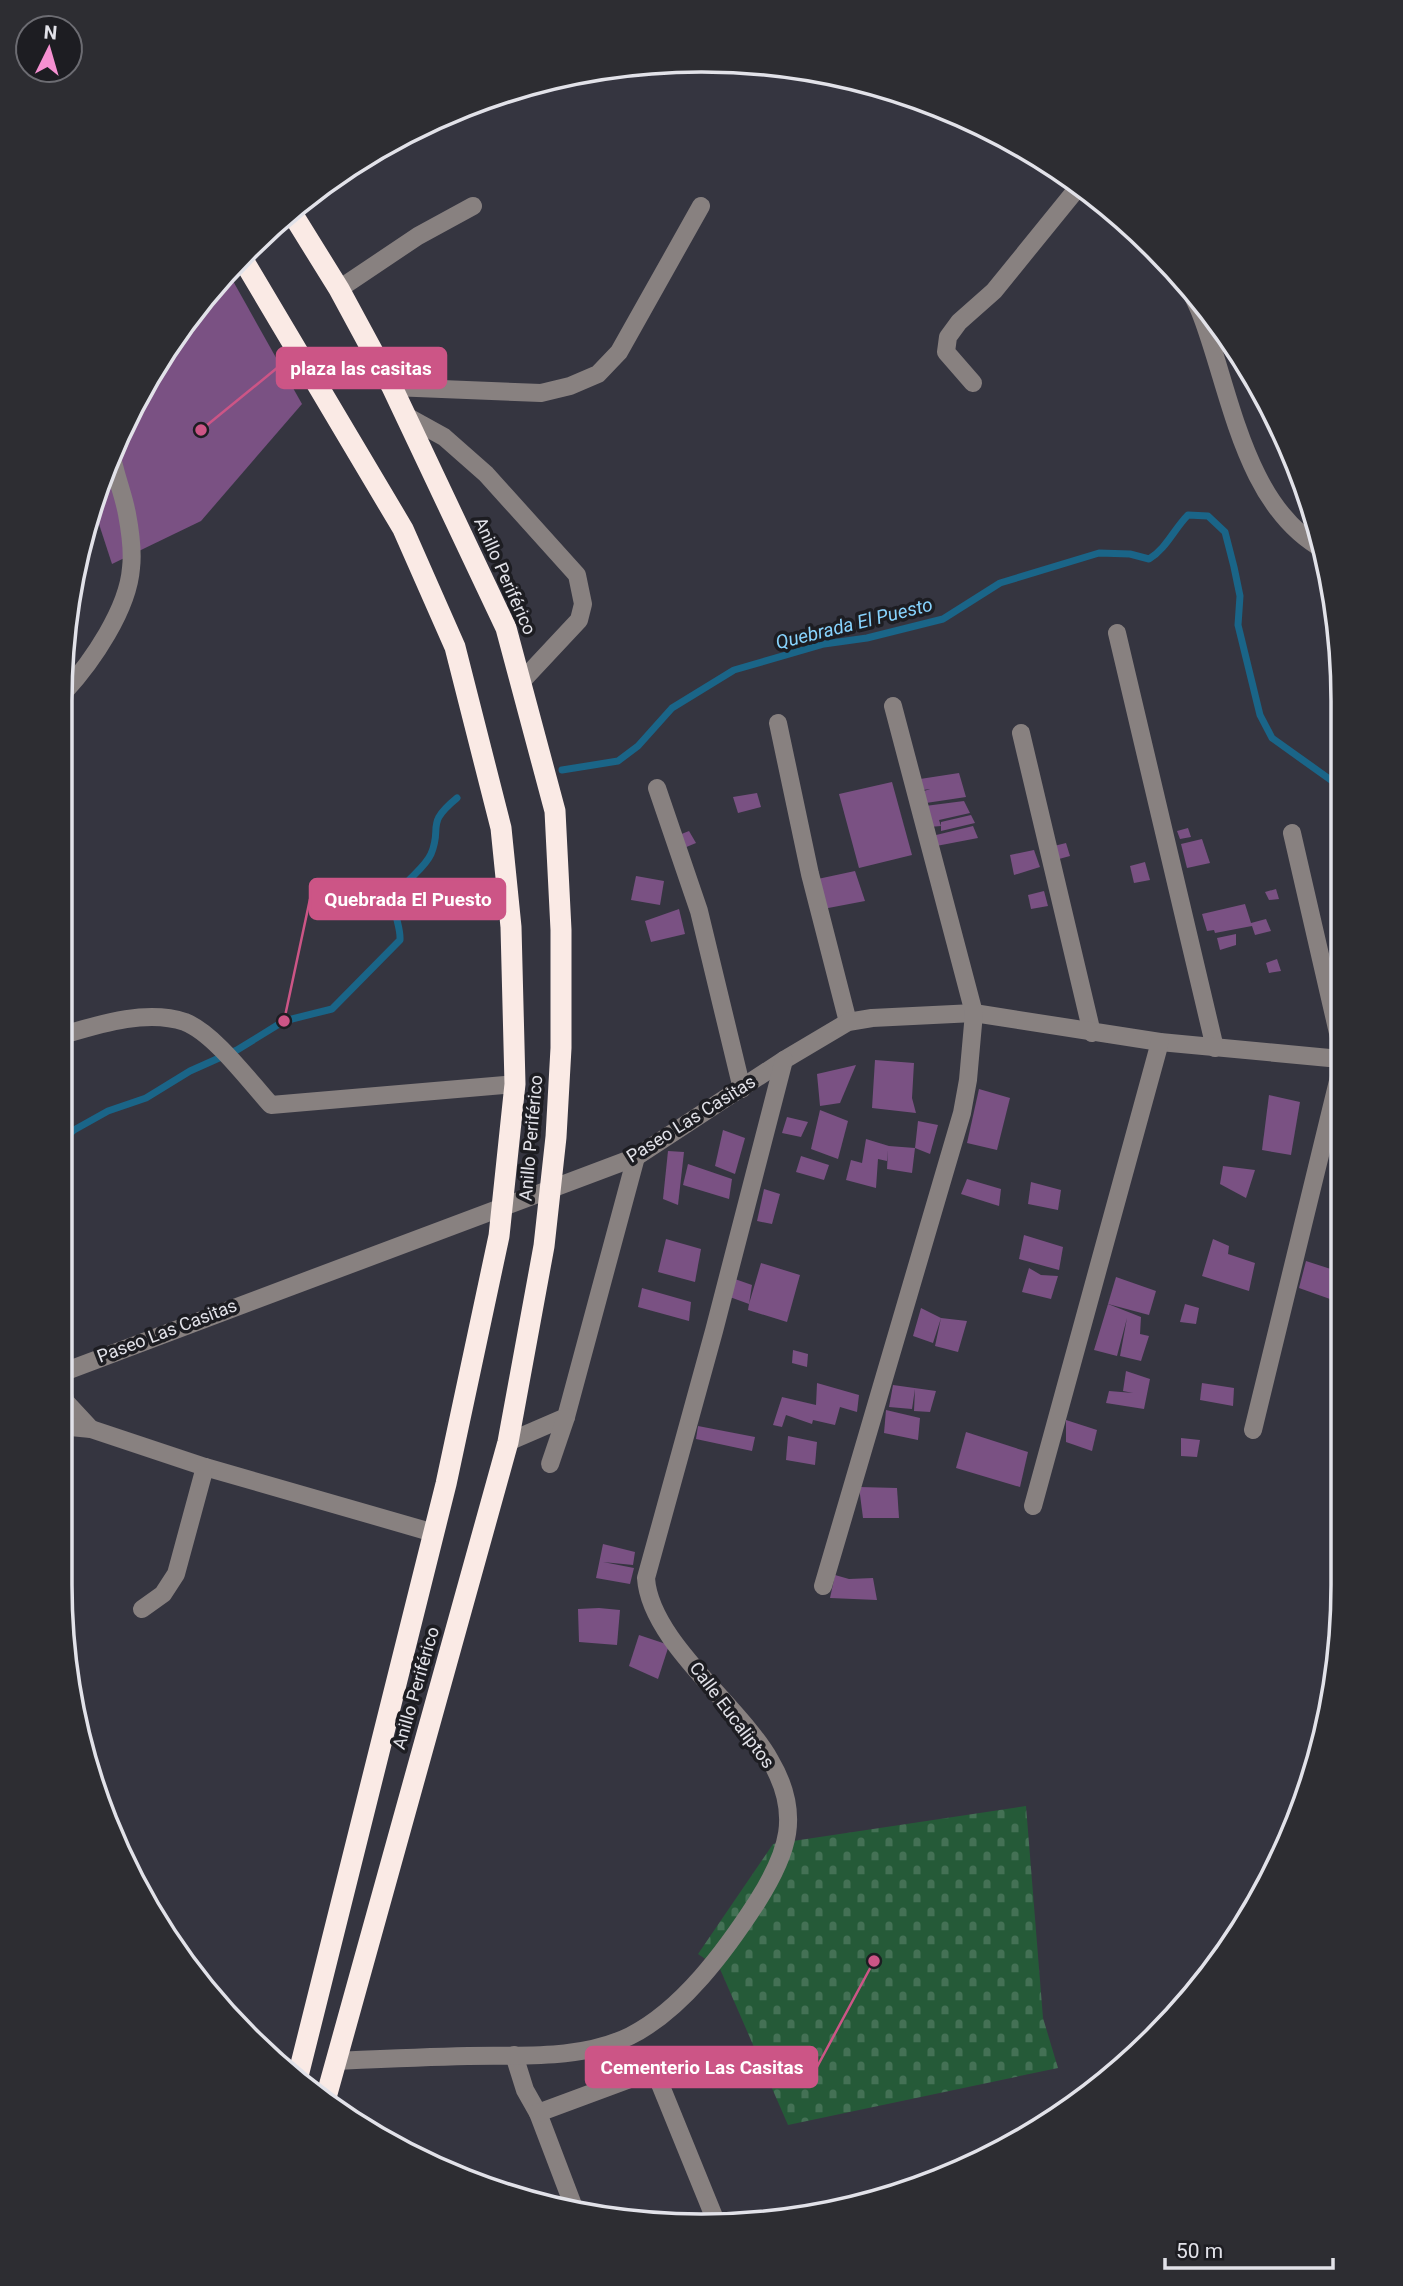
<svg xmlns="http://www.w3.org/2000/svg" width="1403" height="2286" font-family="Roboto,sans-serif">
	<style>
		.cemetery { fill: url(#cemetery-stones) }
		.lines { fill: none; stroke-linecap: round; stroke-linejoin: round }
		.stream { stroke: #1a6588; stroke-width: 7 }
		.building { fill: #7a5183 }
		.minor { stroke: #888180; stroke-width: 18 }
		.highway { stroke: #faeae5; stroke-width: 21 }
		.labels { text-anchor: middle; stroke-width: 7; stroke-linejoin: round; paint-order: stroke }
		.street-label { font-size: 18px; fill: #e2e2e9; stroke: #1d1d22 }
		.water-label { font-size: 19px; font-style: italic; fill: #87d3fd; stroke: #1d1d22 }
		.rim { fill: none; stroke: #e2e2e9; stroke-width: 3.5 }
		.leader { fill: none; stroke: #cc5586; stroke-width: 2.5 }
		.callout-dot { fill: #cc5586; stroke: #1d1d22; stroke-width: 2.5 }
		.callout { fill: #cc5586; stroke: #cc5586; stroke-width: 2.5 }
		.callout-label { font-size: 19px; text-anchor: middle; font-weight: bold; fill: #fff }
	</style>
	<defs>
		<pattern id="cemetery-stones" width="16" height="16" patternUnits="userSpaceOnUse" patternTransform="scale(1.75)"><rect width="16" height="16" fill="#255a38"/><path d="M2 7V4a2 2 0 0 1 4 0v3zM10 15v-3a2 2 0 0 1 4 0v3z" fill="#447155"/></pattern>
	</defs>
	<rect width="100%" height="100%" fill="#353540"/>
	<polygon class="cemetery" points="1026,1806 1043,2018 1058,2068 788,2125 720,1969 698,1954 773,1844"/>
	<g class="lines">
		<g class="stream">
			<path d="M562,770L618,761L638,746L672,708L734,670L824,644L867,638L943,619L1000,583L1099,553L1130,554L1149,559C1166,549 1174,529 1188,515L1208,516L1225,532L1234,567L1240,596L1238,625L1260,715L1272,738L1342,788"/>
			<path d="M62,1141L74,1130L108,1111L146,1098L190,1071L237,1050L284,1021L332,1009L400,940C401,927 393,915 396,903C399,882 423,872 431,854C443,826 424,825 457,798"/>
			<polyline points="61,1236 62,1222"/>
		</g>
	</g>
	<g class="building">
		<polygon points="228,272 302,404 201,521 112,564 99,524 97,499 108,456 192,311"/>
		<polygon points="959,773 966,797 926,803 921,792 930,789 923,790 920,779"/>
		<polygon points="892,782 912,855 859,868 839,794"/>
		<polygon points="757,793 761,807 738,813 733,797"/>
		<polygon points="964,801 970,813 939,820 941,826 941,822 971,815 975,823 941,831 941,826 929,827 925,806"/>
		<polygon points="973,826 978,838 931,847 928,837"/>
		<polygon points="1188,828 1191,837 1180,839 1177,831"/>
		<polygon points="689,831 696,843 684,848 679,835"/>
		<polygon points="1202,839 1210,863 1187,868 1181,844"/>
		<polygon points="1066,843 1070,856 1059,859 1054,846"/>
		<polygon points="1034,850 1040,867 1014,875 1010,855"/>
		<polygon points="1145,862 1150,880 1134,883 1130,866"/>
		<polygon points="855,871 865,901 823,909 813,880"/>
		<polygon points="636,876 664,881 660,905 631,900"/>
		<polygon points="1276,889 1279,899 1269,900 1265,892"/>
		<polygon points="1044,891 1048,906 1031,909 1028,895"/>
		<polygon points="1245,904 1251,923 1266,919 1271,931 1255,935 1252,926 1215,933 1214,930 1207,931 1202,914"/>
		<polygon points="679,909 685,934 651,942 645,921"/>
		<polygon points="1236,934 1236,945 1220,950 1217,938"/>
		<polygon points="1330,947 1341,948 1341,981 1335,981"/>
		<polygon points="1277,959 1281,971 1269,973 1266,963"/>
		<polygon points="875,1060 914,1063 912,1098 916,1113 872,1108"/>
		<polygon points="856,1065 840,1103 820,1106 817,1074"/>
		<polygon points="979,1089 1010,1098 997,1150 967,1143"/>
		<polygon points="1269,1095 1300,1102 1291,1155 1262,1150"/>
		<polygon points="820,1110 848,1121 838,1159 811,1149"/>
		<polygon points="787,1117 808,1122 801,1137 782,1133"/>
		<polygon points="1339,1120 1340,1120 1340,1151 1331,1149"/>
		<polygon points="918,1121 938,1125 930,1154 915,1148 912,1173 887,1169 888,1150 887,1161 878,1159 876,1188 846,1180 851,1160 862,1163 866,1139 889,1146 915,1148"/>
		<polygon points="723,1130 745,1138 735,1174 715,1166"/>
		<polygon points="668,1151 684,1152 678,1205 663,1199"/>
		<polygon points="801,1156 829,1165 824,1180 796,1172"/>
		<polygon points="688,1164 732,1179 729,1199 683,1185"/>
		<polygon points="1223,1166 1255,1170 1246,1198 1220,1184"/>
		<polygon points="967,1179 1001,1189 999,1206 961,1194"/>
		<polygon points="1031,1182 1061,1190 1058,1210 1028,1204"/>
		<polygon points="764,1189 780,1194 772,1224 757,1221"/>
		<polygon points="1024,1235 1063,1247 1059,1270 1019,1259"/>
		<polygon points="666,1239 701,1249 695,1282 658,1272"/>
		<polygon points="1213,1239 1229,1246 1228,1254 1255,1263 1249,1291 1202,1276"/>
		<polygon points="1306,1261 1340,1272 1340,1290 1331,1289 1330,1299 1299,1288"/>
		<polygon points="761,1263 800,1275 787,1322 748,1310 749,1304 727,1296 732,1278 752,1285 749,1304"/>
		<polygon points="1029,1268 1041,1275 1058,1276 1051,1299 1022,1292"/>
		<polygon points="1116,1277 1156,1291 1149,1315 1108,1304"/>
		<polygon points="642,1288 691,1302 689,1321 638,1307"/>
		<polygon points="1108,1304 1141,1317 1140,1334 1149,1336 1141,1361 1120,1356 1127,1318 1117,1356 1094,1350"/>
		<polygon points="1185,1304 1199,1308 1196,1324 1180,1322"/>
		<polygon points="921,1308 941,1318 967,1321 958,1352 935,1346 941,1318 933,1343 913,1336"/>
		<polygon points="793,1350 808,1354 807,1367 792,1363"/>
		<polygon points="1126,1371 1150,1379 1144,1409 1106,1403 1109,1391 1133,1393 1123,1391"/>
		<polygon points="817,1383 859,1395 857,1412 840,1407 835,1425 813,1420 812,1424 786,1415 782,1427 773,1425 782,1397 816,1405"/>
		<polygon points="1202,1383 1234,1388 1233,1406 1200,1400"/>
		<polygon points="893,1385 936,1391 930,1412 914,1411 915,1389 912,1409 889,1407"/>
		<polygon points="886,1410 920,1418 918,1440 884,1433"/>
		<polygon points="1066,1420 1097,1430 1092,1451 1066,1442"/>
		<polygon points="698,1426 755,1437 752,1451 696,1439"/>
		<polygon points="966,1432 1028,1452 1020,1487 956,1468"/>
		<polygon points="788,1436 817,1442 815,1465 786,1460"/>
		<polygon points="1181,1438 1200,1440 1197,1457 1181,1456"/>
		<polygon points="859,1487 897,1488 899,1518 863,1518"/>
		<polygon points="603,1544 635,1552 633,1565 603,1562 634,1568 630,1584 596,1578"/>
		<polygon points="835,1575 849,1579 873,1578 877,1600 830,1598"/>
		<polygon points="599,1608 620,1610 617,1645 579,1642 578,1609"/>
		<polygon points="639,1635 669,1645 658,1679 629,1666"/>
	</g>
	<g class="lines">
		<g class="minor">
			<path d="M1184,278C1190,291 1197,303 1202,317C1231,394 1245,507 1324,550"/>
			<polyline points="339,289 418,236 473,206"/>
			<polyline points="973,383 946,352 948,337 959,322 994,291 1080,185"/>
			<polyline points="392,387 541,393 570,386 598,374 619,352 701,206"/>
			<polyline points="406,416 444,437 486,474 577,575 583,604 579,620 521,682"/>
			<polyline points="1117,633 1215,1048"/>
			<path d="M65,691C92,662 128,609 131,568C133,552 130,530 127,514C123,492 114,473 111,451"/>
			<polyline points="778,723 810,874 848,1022"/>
			<polyline points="1021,733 1092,1033"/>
			<polyline points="657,788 699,911 742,1089"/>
			<polyline points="1292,833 1341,1046"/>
			<path d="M63,1035C100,1024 147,1009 185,1022C214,1033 250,1082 271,1105L515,1084"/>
			<polyline points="61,1372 65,1401 91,1429"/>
			<polyline points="61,1373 636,1157 784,1060 848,1022 872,1018 974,1013 1160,1042 1340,1059"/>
			<polyline points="60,1426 91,1429 205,1467 434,1533"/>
			<polyline points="1253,1430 1340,1073"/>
			<polyline points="508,1442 566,1417 636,1157"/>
			<polyline points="550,1464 566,1417"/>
			<polyline points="1033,1506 1160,1042"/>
			<polyline points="823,1586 962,1113 968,1080 974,1013 893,706"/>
			<polyline points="142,1609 163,1594 176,1574 205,1467"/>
			<polyline points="514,2055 525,2090 538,2113 573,2205"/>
			<path d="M335,2061C380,2059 424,2057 468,2056C521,2055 581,2060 630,2036C682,2010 726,1950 757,1902C788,1853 802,1814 770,1760C739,1705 650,1641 646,1578L714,1331L784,1060"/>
			<polyline points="538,2113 646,2073 658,2079 717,2224"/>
		</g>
		<g class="highway">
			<polyline points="290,210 339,289 392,387 506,628 555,811 561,930 561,1048 556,1137 544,1246 508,1442 325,2101"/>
			<polyline points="242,258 403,529 455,647 501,828 511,927 515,1084 499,1236 446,1484 297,2080"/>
		</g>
	</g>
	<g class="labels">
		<g class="street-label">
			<text transform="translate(505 576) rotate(66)" y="6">Anillo Periférico</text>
			<text transform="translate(691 1119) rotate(-32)" y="6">Paseo Las Casitas</text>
			<text transform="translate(531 1138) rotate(-85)" y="6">Anillo Periférico</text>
			<text transform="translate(167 1331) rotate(-21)" y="6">Paseo Las Casitas</text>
			<text transform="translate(416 1688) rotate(-74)" y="6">Anillo Periférico</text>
			<text transform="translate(732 1715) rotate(53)" y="6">Calle Eucaliptos</text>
		</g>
		<g class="water-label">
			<text transform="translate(854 623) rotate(-14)" y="7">Quebrada El Puesto</text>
		</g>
	</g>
	<path d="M0 0H1403V2286H0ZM701 72H702A629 629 0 0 1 1331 701V1585A629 629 0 0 1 702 2214H701A629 629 0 0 1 72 1585V701A629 629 0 0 1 701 72Z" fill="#2d2d32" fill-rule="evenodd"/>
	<path class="rim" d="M701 72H702A629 629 0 0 1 1331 701V1585A629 629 0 0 1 702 2214H701A629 629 0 0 1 72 1585V701A629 629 0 0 1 701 72Z"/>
	<path class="leader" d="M201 430L277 368M284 1021L310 899M874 1961L817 2067"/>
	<g class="callout-dot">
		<circle cx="201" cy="430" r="7"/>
		<circle cx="284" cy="1021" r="7"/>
		<circle cx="874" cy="1961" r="7"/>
	</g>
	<g class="callout">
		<rect x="277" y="348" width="169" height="40" rx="7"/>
		<rect x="310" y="879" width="195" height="40" rx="7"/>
		<rect x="586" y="2047" width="231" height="40" rx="7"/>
	</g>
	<g class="callout-label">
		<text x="361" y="375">plaza las casitas</text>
		<text x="408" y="906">Quebrada El Puesto</text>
		<text x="702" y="2074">Cementerio Las Casitas</text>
	</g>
	<g transform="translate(49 49) rotate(5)"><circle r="33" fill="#1d1d22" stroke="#6c6c72" stroke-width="2"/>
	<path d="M0-5L12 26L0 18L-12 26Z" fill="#f590d1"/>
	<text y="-10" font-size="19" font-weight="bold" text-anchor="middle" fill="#e2e2e9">N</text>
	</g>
	<path d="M1165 2258v10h168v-10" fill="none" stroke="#e2e2e9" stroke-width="3.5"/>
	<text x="1176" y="2258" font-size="21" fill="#e2e2e9" stroke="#1d1d22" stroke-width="5" paint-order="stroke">50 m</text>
</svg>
